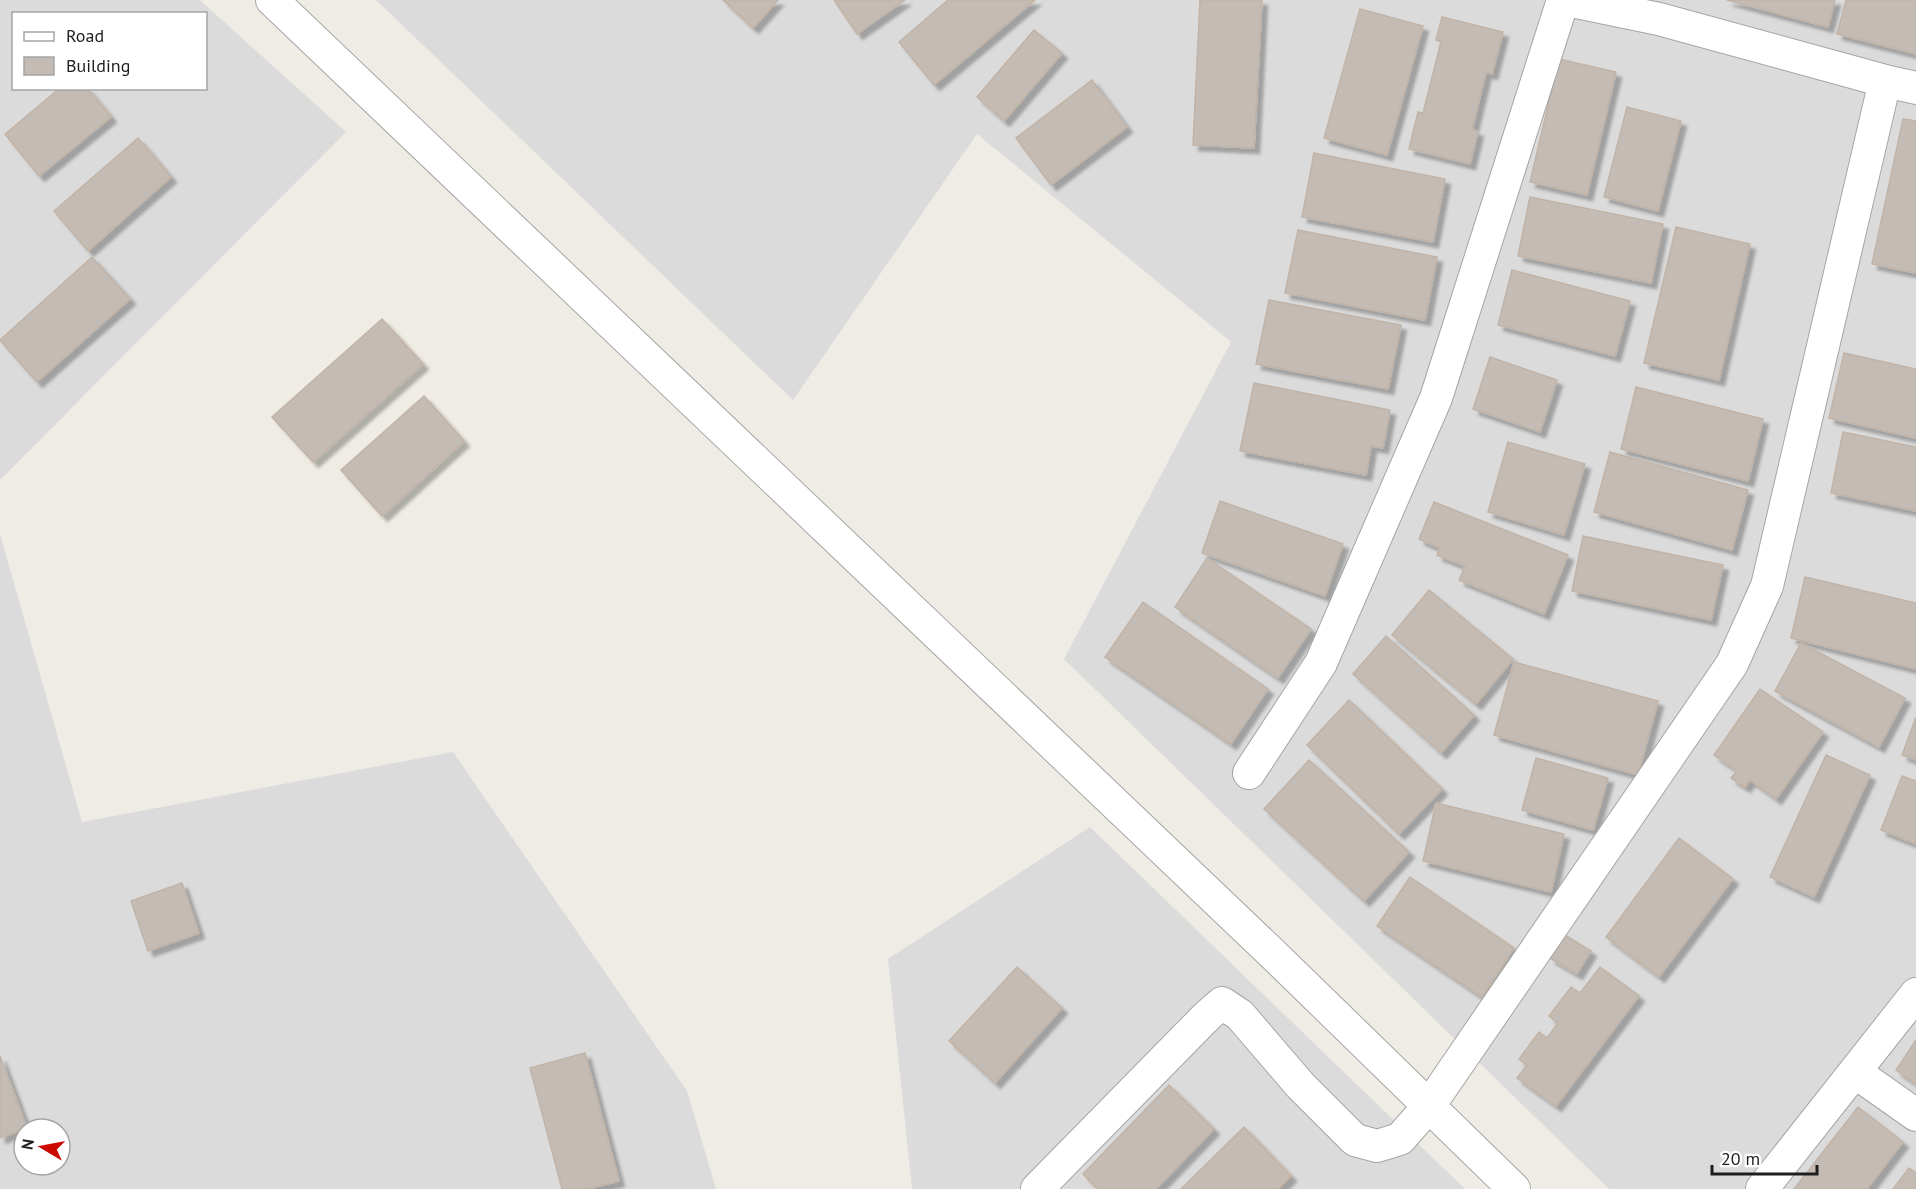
<svg xmlns="http://www.w3.org/2000/svg" width="1916" height="1189" font-family="'PT Sans',sans-serif">
	<style>
		.residential { fill: #dcdbdb; fill-rule: evenodd }
		.building { fill: #c4bcb4; stroke: #c1b3a7; stroke-width: 1.5; filter: url(#shadow) }
		.lines { fill: none; stroke-linecap: round; stroke-linejoin: round }
		.street-casing { stroke: #a5a5a5; stroke-width: 34 }
		.street { stroke: #fff; stroke-width: 32 }
	</style>
	<defs>
		<filter id="shadow"><feDropShadow dx="5.5" dy="5.5" stdDeviation="1.5" flood-color="#0004"/></filter>
	</defs>
	<rect width="100%" height="100%" fill="#efece5"/>
	<g class="residential">
		<path d="M0,0H200L346,132L0,480ZM14,14H206V88H14Z"/>
		<polygon points="376,0 1916,0 1916,1189 1609,1189 1064,659 1231,342 977,134 793,400"/>
		<path d="M0,534L82,822L453,752L687,1091L716,1189H0ZM24,1129H60V1165H24Z"/>
		<polygon points="1090,827 1465,1189 912,1189 888,959"/>
	</g>
	<g class="building">
		<polygon points="723,0 778,0 753,28"/>
		<polygon points="834,0 905,0 857,34"/>
		<polygon points="948,0 1035,0 934,85 899,42"/>
		<polygon points="1200,0 1262,0 1254,148 1193,145"/>
		<polygon points="1727,0 1835,0 1828,27"/>
		<polygon points="1846,0 1916,0 1916,54 1837,34"/>
		<polygon points="1360,9 1423,26 1387,155 1324,138"/>
		<polygon points="1442,17 1503,32 1492,74 1486,72 1472,130 1478,131 1470,164 1409,149 1418,112 1423,113 1441,42 1436,40"/>
		<polygon points="1034,30 1062,53 1004,121 977,97"/>
		<polygon points="1559,59 1616,72 1587,195 1530,182"/>
		<polygon points="1092,80 1127,127 1051,185 1016,138"/>
		<polygon points="60,88 87,88 111,117 39,176 5,134"/>
		<polygon points="1627,107 1681,121 1658,211 1604,197"/>
		<polygon points="1903,119 1916,121 1916,273 1872,264"/>
		<polygon points="138,138 171,177 88,251 54,211"/>
		<polygon points="1314,153 1445,179 1433,242 1302,217"/>
		<polygon points="1530,197 1663,224 1651,283 1518,256"/>
		<polygon points="1676,227 1750,244 1719,380 1644,363"/>
		<polygon points="1298,230 1437,257 1425,320 1285,293"/>
		<polygon points="92,257 130,299 37,382 0,340"/>
		<polygon points="1512,270 1630,301 1615,356 1498,325"/>
		<polygon points="1269,300 1401,325 1388,389 1256,364"/>
		<polygon points="382,319 423,364 313,462 272,417"/>
		<polygon points="1844,353 1916,369 1916,438 1829,418"/>
		<polygon points="1490,357 1557,380 1540,432 1473,409"/>
		<polygon points="1254,383 1390,410 1383,448 1371,446 1366,475 1240,451"/>
		<polygon points="1636,387 1763,419 1748,481 1621,449"/>
		<polygon points="424,396 464,441 382,516 341,470"/>
		<polygon points="1843,432 1916,447 1916,511 1831,493"/>
		<polygon points="1508,442 1585,464 1564,535 1488,512"/>
		<polygon points="1610,452 1748,490 1732,550 1594,512"/>
		<polygon points="1220,501 1343,544 1325,596 1202,553"/>
		<polygon points="1434,502 1568,555 1544,614 1459,580 1465,566 1437,555 1440,548 1419,539"/>
		<polygon points="1583,536 1723,565 1711,620 1572,591"/>
		<polygon points="1207,558 1311,629 1278,678 1175,607"/>
		<polygon points="1805,577 1916,603 1916,669 1791,638"/>
		<polygon points="1429,590 1513,659 1476,704 1392,635"/>
		<polygon points="1143,602 1268,689 1231,744 1105,657"/>
		<polygon points="1386,636 1474,715 1441,753 1353,674"/>
		<polygon points="1801,643 1905,698 1879,747 1775,691"/>
		<polygon points="1514,662 1658,701 1638,775 1494,735"/>
		<polygon points="1760,689 1823,732 1776,799 1750,780 1745,787 1731,778 1737,771 1714,755"/>
		<polygon points="1349,700 1442,789 1399,834 1307,745"/>
		<polygon points="1916,717 1916,760 1902,755"/>
		<polygon points="1826,755 1870,775 1814,897 1770,877"/>
		<polygon points="1536,758 1608,778 1593,830 1522,810"/>
		<polygon points="1309,760 1409,852 1364,901 1264,809"/>
		<polygon points="1902,776 1916,781 1916,844 1881,830"/>
		<polygon points="1436,803 1564,834 1551,892 1423,861"/>
		<polygon points="1679,838 1733,879 1659,977 1606,937"/>
		<polygon points="1410,877 1514,948 1482,997 1377,926"/>
		<polygon points="182,883 199,933 148,951 131,901"/>
		<polygon points="1563,934 1591,951 1577,974 1550,958"/>
		<polygon points="1017,967 1062,1008 995,1083 949,1041"/>
		<polygon points="1600,967 1639,996 1556,1106 1517,1078 1527,1065 1519,1059 1539,1032 1547,1038 1558,1023 1549,1016 1571,987 1580,993"/>
		<polygon points="1916,1040 1916,1084 1896,1070"/>
		<polygon points="585,1053 619,1181 587,1189 562,1189 530,1068"/>
		<polygon points="0,1056 27,1128 0,1138"/>
		<polygon points="1169,1085 1214,1129 1156,1189 1098,1189 1083,1174"/>
		<polygon points="1858,1107 1903,1142 1867,1189 1794,1189"/>
		<polygon points="1244,1127 1291,1176 1278,1189 1181,1189"/>
		<polygon points="1909,1168 1916,1173 1916,1189 1893,1189"/>
	</g>
	<g class="lines">
		<g class="street-casing">
			<g id="street">
				<polyline points="272,0 1279,960 1514,1189"/>
				<polyline points="1567,0 1659,19 1885,81 1916,88"/>
				<polyline points="1249,773 1321,663 1436,398 1563,0"/>
				<polyline points="1855,1072 1916,1115"/>
				<polyline points="1037,1189 1207,1016 1222,1003 1240,1015 1300,1085 1355,1140 1377,1146 1400,1139 1429,1106 1732,664 1767,586 1885,81"/>
				<polyline points="1762,1189 1916,994"/>
			</g>
		</g>
		<use href="#street" class="street"/>
	</g>
	<rect x="12" y="12" width="195" height="78" fill="#ffffff" stroke="#a5a5a5" stroke-width="1.5"/>
	<rect x="24" y="32" width="30" height="9" fill="#ffffff" stroke="#a5a5a5" stroke-width="1.5"/>
	<text x="66" y="42" font-size="18" fill="#1e1e1e">Road</text>
	<rect x="24" y="57" width="30" height="18" fill="#c4bcb4" stroke="#a5a5a5" stroke-width="1.5"/>
	<text x="66" y="72" font-size="18" fill="#1e1e1e">Building</text>
	<g transform="translate(42 1147) rotate(280)"><circle r="28" fill="#ffffff" stroke="#a5a5a5" stroke-width="1.5"/>
	<path d="M0-4.5L10 22L0 15L-10 22Z" fill="#cb0a02"/>
	<text y="-9" font-size="16" font-weight="bold" text-anchor="middle" fill="#1e1e1e">N</text>
	</g>
	<path d="M1712 1165v9h105v-9" fill="none" stroke="#1e1e1e" stroke-width="3"/>
	<text x="1721" y="1165" font-size="18" fill="#1e1e1e" stroke="#ffffff" stroke-width="4.5" paint-order="stroke">20 m</text>
</svg>
